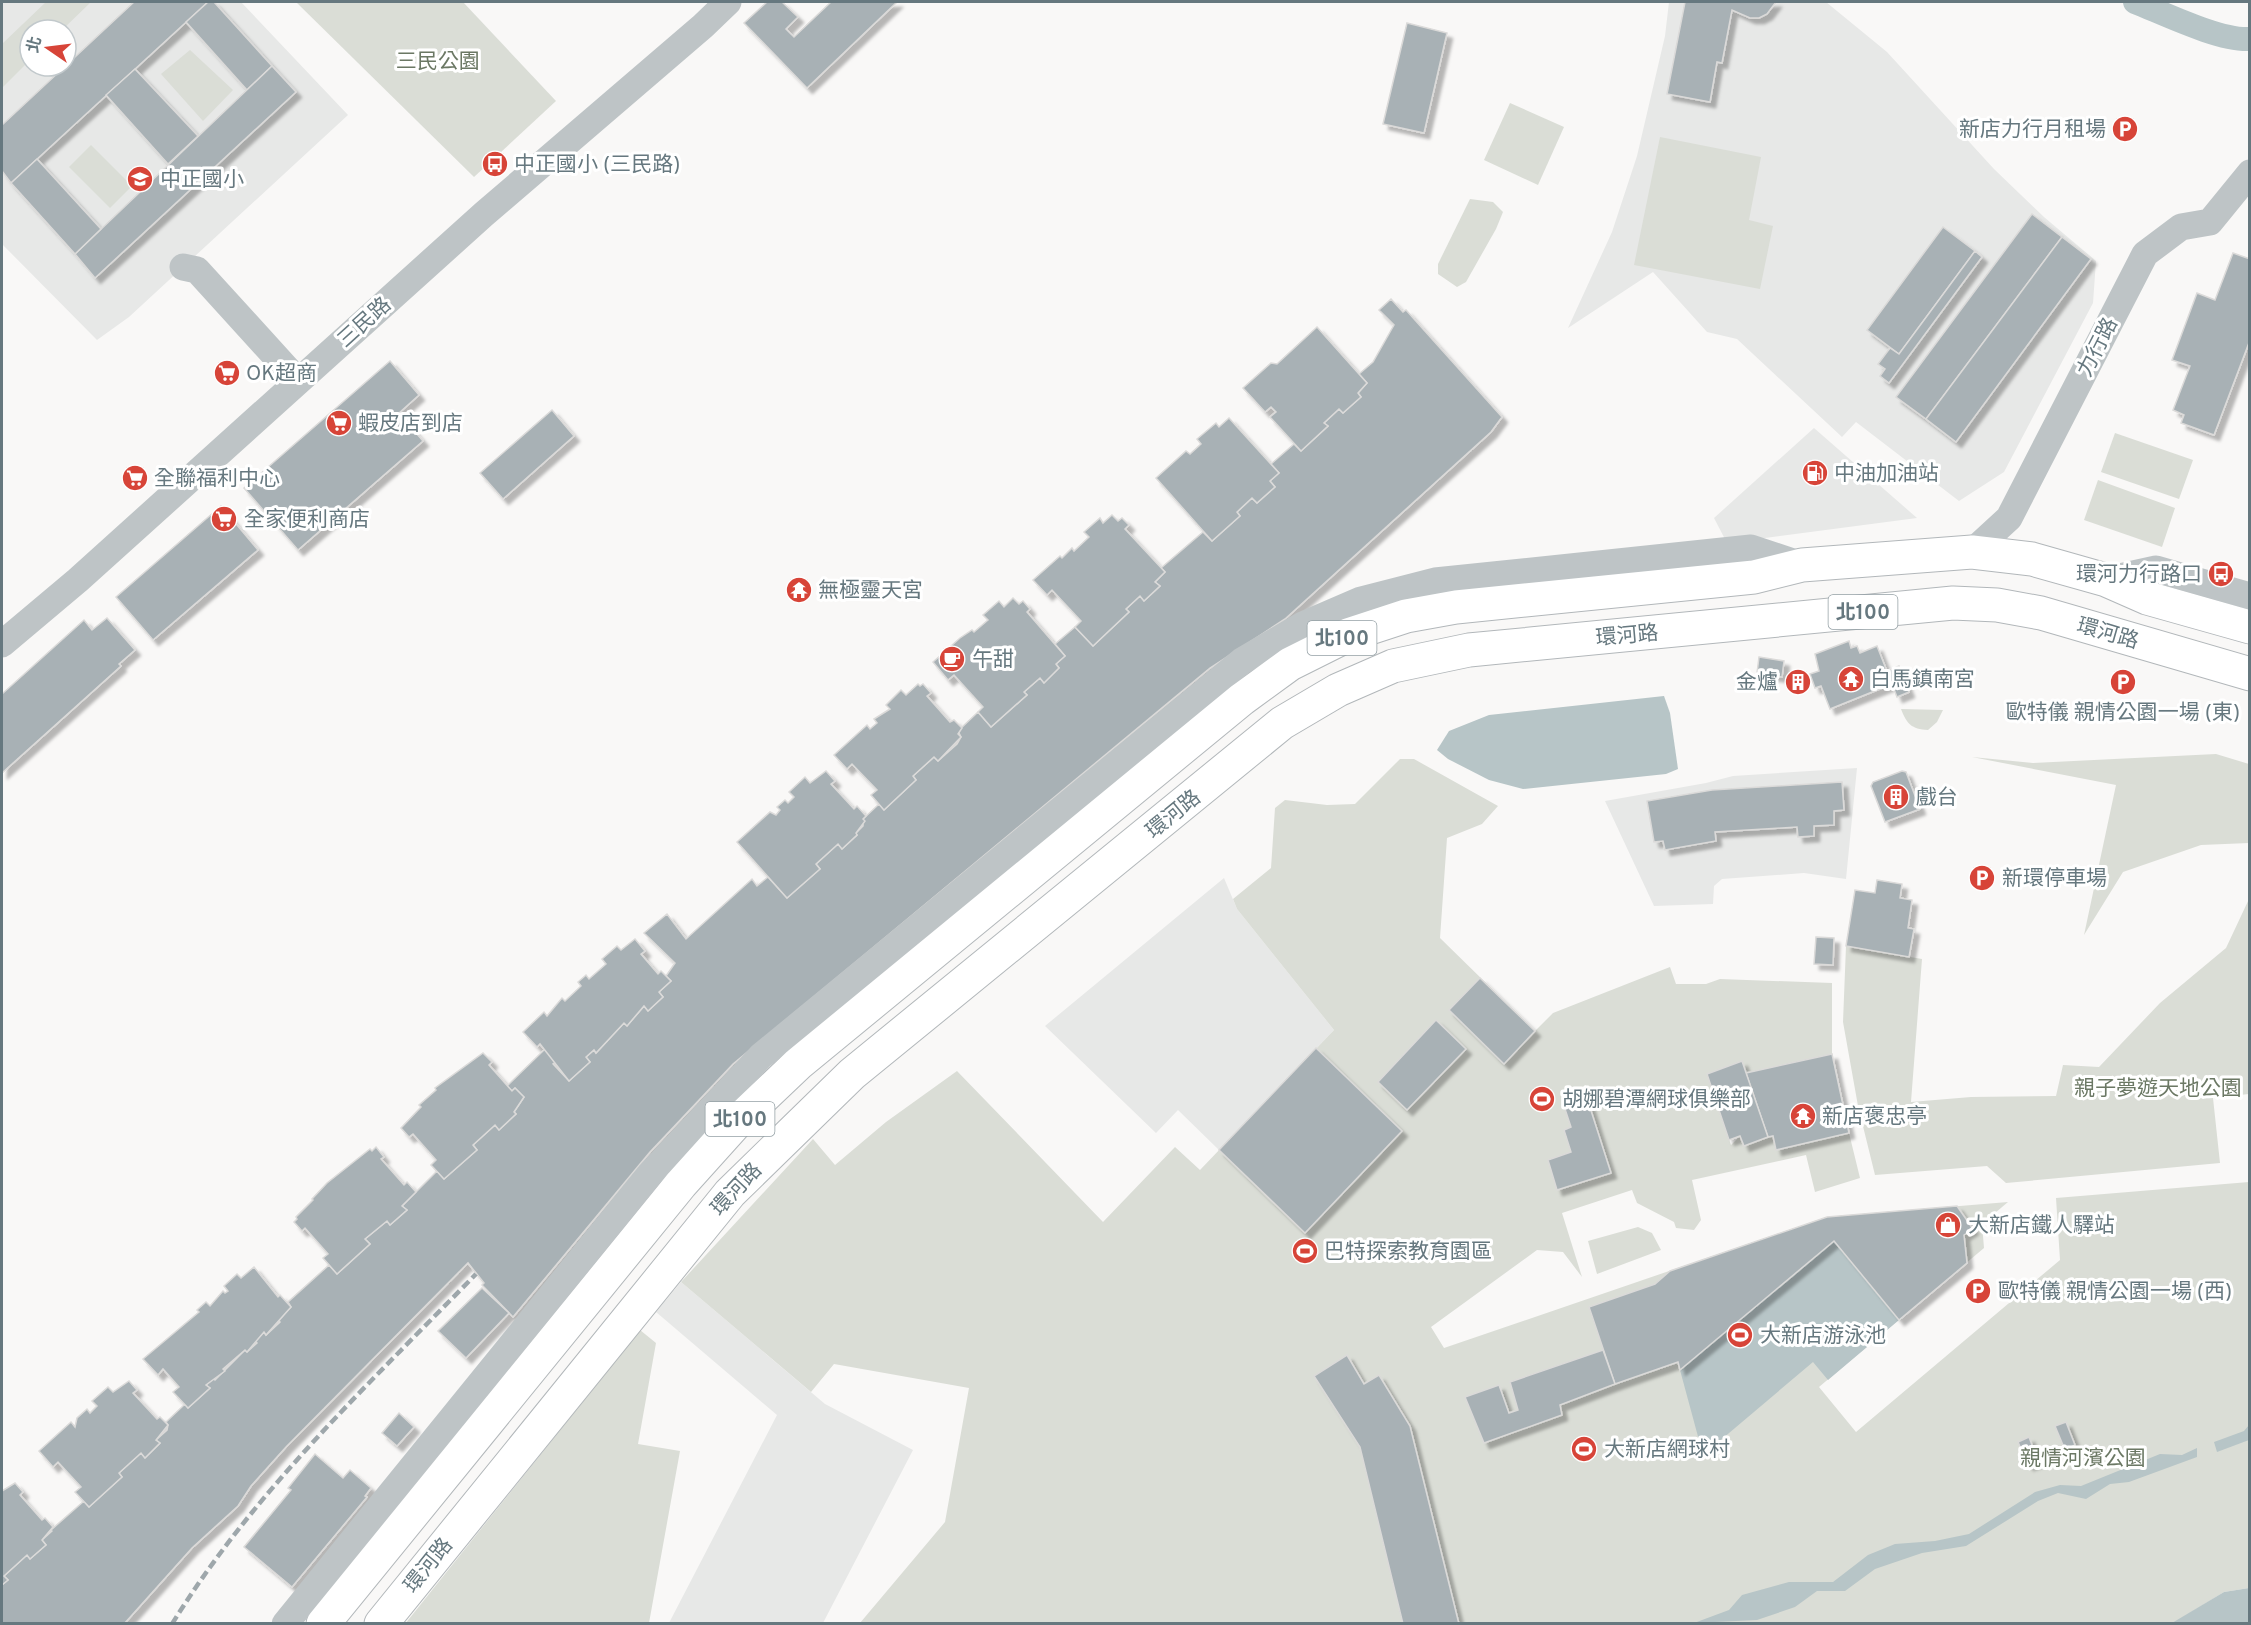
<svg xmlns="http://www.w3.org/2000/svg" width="2251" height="1625" font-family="Overpass,'Noto Sans TC',sans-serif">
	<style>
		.built { fill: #e7e8e7; fill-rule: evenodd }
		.green { fill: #daddd6 }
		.water { fill: #b7c5c7 }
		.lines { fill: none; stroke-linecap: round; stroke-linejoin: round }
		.canal { stroke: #b7c5c7; stroke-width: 24 }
		.building { fill: #a8b1b5; stroke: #dbdad9; stroke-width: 1.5; filter: url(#shadow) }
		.highway-casing { stroke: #b2b7ba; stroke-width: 35 }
		.street { stroke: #bec4c6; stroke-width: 27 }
		.highway { stroke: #fff; stroke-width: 33 }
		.rail { stroke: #9ea7ab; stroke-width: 4.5; stroke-dasharray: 9 4.5; stroke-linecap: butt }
		.labels { text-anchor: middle; stroke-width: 6; stroke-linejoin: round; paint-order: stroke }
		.shield { fill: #fff; stroke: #94a0a5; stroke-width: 1.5 }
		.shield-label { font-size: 20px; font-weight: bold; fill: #66787f }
		.park-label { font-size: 21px; fill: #6b7864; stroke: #fff }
		.poi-label { font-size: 21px; fill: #66787f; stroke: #fff; text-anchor: start }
		.street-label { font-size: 21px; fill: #66787f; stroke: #fff }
	</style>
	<defs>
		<filter id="shadow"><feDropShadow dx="5.5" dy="5.5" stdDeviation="1.5" flood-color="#0004"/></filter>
	</defs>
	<rect width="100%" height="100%" fill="#f9f8f7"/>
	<g class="built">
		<path d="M2,2H241L348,115L129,317L97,340L2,244ZM30,30H66V66H30Z"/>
		<polygon points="1669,2 1826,2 1887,52 1994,169 2044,217 2096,261 2093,303 2004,472 1959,501 1856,422 1842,437 1737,339 1707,332 1653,272 1568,328 1612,232 1637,156 1665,36"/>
		<polygon points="1814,428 1917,518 1727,543 1714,518"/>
		<polygon points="1857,768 1846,879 1804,873 1722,879 1714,886 1713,904 1654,906 1605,801 1706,783 1733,776"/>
		<polygon points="1224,878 1237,909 1334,1030 1219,1150 1178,1110 1156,1133 1045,1026"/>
		<polygon points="681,1282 825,1404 913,1450 823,1623 669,1623 777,1415 656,1312"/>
	</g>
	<g class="green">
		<polygon points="46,2 91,2 62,30 30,30 30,60 2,88 2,44"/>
		<polygon points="296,2 463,2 556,101 474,177"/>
		<polygon points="190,50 233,90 203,121 161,74"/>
		<polygon points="1510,103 1564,127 1538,185 1484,160"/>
		<polygon points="1660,137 1761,157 1749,220 1773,226 1760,289 1634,265"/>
		<polygon points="91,145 132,186 110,208 69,167"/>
		<polygon points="1470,199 1493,202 1503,212 1496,229 1466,282 1457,287 1438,274 1438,264"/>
		<polygon points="2115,433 2193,460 2179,499 2101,472"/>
		<polygon points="2098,480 2175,508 2162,547 2084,520"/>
		<path d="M1901,709L1943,710L1937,722L1928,730C1911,729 1907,724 1901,709Z"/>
		<polygon points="2216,754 2249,764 2249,843 2201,845 2123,872 2084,935 2116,785 1972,757 2033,763"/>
		<polygon points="1400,759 1414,759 1498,806 1482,824 1447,838 1440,938 1535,1031 1553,1013 1670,967 1676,984 1706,984 1720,979 1832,983 1832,1054 1746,1073 1742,1061 1707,1074 1731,1145 1740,1136 1744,1145 1773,1136 1776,1150 1849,1133 1860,1178 1815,1192 1806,1155 1692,1180 1701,1220 1694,1230 1676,1228 1674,1222 1637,1203 1632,1190 1562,1213 1582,1277 1563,1252 1537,1250 1431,1327 1444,1348 1827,1217 2008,1202 1982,1224 1984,1248 1819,1387 1856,1432 2060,1260 2056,1198 2249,1182 2249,1588 2224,1592 2172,1624 860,1623 945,1522 969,1388 834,1364 811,1392 681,1282 813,1139 835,1165 886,1122 957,1071 1103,1222 1175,1147 1200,1170 1334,1030 1237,909 1233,899 1271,868 1275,808 1285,800 1327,805 1355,804"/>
		<polygon points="2249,899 2249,1094 2213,1098 2220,1163 2006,1183 1987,1166 1875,1175 1858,1106 1843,1022 1846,946 1922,959 1911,1102 1971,1097 2056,1096 2063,1065 2099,1067 2160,1003 2226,948"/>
		<polygon points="1638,1227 1652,1233 1661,1250 1597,1274 1588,1241"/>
		<polygon points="640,1330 656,1343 638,1444 680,1451 649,1623 405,1624"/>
	</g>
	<g class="water">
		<polygon points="1664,696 1670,713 1678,769 1666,774 1523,789 1489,780 1448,759 1437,750 1449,731 1489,715"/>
		<polygon points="1834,1241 1899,1320 1828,1380 1813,1362 1703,1455 1680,1370"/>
		<polygon points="2249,1425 2249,1440 2217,1452 2214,1442 2244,1431"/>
		<polygon points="2197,1448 2197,1457 2129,1482 2110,1484 2086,1499 2058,1493 2038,1501 1966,1546 1922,1553 1875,1569 1845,1591 1817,1591 1795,1607 1757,1620 1694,1623 1729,1610 1742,1595 1789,1582 1833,1582 1868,1555 1895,1544 1935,1541 1969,1534 2035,1492 2060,1485 2081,1486 2160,1454 2182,1455"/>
		<polygon points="2249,1588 2249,1623 2172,1623 2224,1592"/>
	</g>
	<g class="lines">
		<path class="canal" d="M2135,2C2163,13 2220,41 2250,39"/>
	</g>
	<g class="building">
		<polygon points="134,2 208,2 11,183 2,171 2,125"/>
		<polygon points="208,2 214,2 272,66 247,90 186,22"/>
		<polygon points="767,2 782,2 798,17 786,29 794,37 831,2 897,2 807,88 744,23"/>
		<polygon points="1685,2 1776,2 1767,14 1759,18 1750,18 1732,10 1722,63 1717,62 1710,102 1667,94"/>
		<polygon points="1407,23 1447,33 1424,133 1383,124"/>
		<polygon points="272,66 296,92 95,278 75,254"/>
		<polygon points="135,69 198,136 168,164 106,95"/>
		<polygon points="37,159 101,229 75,254 11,183"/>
		<polygon points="2032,214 2062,237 1926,419 1896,397"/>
		<polygon points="1943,227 1975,251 1899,354 1867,330"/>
		<polygon points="2062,237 2091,259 1956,442 1926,419"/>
		<polygon points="1975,251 1982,257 1889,383 1880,376 1885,369 1878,364 1890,348 1899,354"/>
		<polygon points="2233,253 2250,259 2250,340 2214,435 2181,423 2184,415 2173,410 2190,366 2172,360 2197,293 2215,300"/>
		<polygon points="1391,299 1403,312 1406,310 1502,417 1491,432 1285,619 1210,668 733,1064 650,1152 513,1317 482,1285 484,1283 468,1263 286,1447 251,1486 238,1506 192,1548 124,1624 2,1624 2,1585 8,1580 4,1576 27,1555 30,1559 46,1545 42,1540 52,1531 51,1530 84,1501 89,1507 122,1477 119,1473 141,1453 145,1458 160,1443 156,1440 167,1430 168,1425 166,1422 185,1404 188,1408 210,1388 206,1385 214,1378 215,1380 245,1350 247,1352 257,1343 255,1341 264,1332 266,1335 280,1322 279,1320 291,1307 288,1302 329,1265 337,1274 370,1244 365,1239 387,1221 390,1225 407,1210 402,1206 437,1171 444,1179 477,1150 473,1145 495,1125 499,1130 516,1114 514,1112 524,1097 515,1088 512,1091 507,1086 545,1049 556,1062 553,1064 569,1081 590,1062 586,1057 594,1050 596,1053 624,1023 627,1026 644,1006 648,1011 663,997 659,992 671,981 666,976 675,963 644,933 667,914 686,939 752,879 757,886 768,877 787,898 820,869 816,864 838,844 842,849 857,835 856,833 863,826 863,819 879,804 884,810 916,780 913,776 934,757 938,761 957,744 961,737 958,731 978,712 991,727 1027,695 1024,692 1040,678 1044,683 1059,668 1056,664 1065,656 1055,644 1075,627 1093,646 1129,612 1126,609 1140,596 1144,601 1160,586 1155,582 1165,572 1161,568 1203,532 1212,541 1240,516 1237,512 1252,498 1257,503 1275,487 1270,481 1279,473 1271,464 1294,444 1301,451 1328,426 1324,423 1339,409 1343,413 1361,397 1358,393 1367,383 1359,374 1373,362 1394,325 1379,310"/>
		<polygon points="1317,327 1367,383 1358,393 1361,397 1343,413 1339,409 1324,423 1328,426 1301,451 1270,417 1276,412 1271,407 1265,412 1243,388 1271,363 1277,364"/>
		<polygon points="390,361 419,395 399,413 423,441 298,550 244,488"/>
		<polygon points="552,410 574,436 503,499 480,473"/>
		<polygon points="1229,418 1279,473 1270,481 1275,487 1257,503 1252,498 1237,512 1240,516 1212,541 1156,478 1186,451 1190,454 1201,444 1197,439 1216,423 1219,427"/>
		<polygon points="221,506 258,550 153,640 116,597"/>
		<polygon points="1112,515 1118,521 1122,518 1129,525 1125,529 1165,572 1155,582 1160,586 1144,601 1140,596 1126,609 1129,612 1093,646 1075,627 1081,621 1052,590 1047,595 1033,580 1060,556 1062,558 1072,548 1074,551 1089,537 1084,532 1100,518 1103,523"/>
		<polygon points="1013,598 1019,604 1023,601 1030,609 1027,612 1065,656 1056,664 1059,668 1044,683 1040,678 1024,692 1027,695 991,727 978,712 983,707 954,675 948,680 933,662 960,638 972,630 974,632 988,620 983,615 999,601 1004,607"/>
		<polygon points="107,618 135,650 119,664 121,666 2,773 2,694 84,620 92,630"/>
		<polygon points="1849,641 1851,648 1857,646 1860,653 1877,646 1892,684 1830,709 1821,686 1815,688 1810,674 1819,671 1815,654"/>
		<polygon points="1759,657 1784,661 1782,677 1757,673"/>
		<polygon points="1899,666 1909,692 1897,697 1887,671"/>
		<polygon points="918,684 920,686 923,684 931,693 927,696 950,722 954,720 962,728 958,734 961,737 938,761 934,757 913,776 916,780 884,810 871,795 877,790 852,764 847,769 834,755 867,725 870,729 877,723 874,719 890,709 886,705 901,690 906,695"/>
		<polygon points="826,771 835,781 831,784 854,809 857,806 866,816 863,819 865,821 856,833 857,835 842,849 838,844 816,864 820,869 787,898 737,842 770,812 776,815 780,810 777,807 785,800 788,803 794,797 789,792 805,777 810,783"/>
		<polygon points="1902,771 1906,772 1920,809 1885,822 1871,786 1873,782"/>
		<polygon points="1842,782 1844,810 1834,811 1834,825 1814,826 1814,836 1798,837 1797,827 1715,832 1716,841 1665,850 1663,841 1654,842 1647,801 1712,790"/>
		<polygon points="1877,880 1902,884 1900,898 1912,900 1908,928 1914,929 1909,957 1846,946 1855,890 1875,893"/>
		<polygon points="1816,937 1834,938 1833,965 1814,964"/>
		<polygon points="635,939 645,951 641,954 658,974 661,971 671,981 659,992 663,997 648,1011 644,1006 627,1026 624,1023 596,1053 594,1050 586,1057 590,1062 569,1081 540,1044 537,1047 523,1032 544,1012 547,1016 562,998 565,1001 581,986 578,982 586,975 589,979 606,964 602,959 617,946 621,950"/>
		<polygon points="1480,978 1535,1031 1504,1064 1449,1010"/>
		<polygon points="1436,1020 1466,1049 1407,1110 1378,1082"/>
		<polygon points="1316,1048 1402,1131 1305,1233 1219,1150"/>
		<polygon points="483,1053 492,1062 489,1065 512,1091 515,1088 524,1097 514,1112 516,1114 499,1130 495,1125 473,1145 477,1150 444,1179 431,1165 436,1160 413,1134 409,1137 401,1128 421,1107 419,1105 436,1090 435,1088"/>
		<polygon points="1832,1054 1849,1133 1776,1150 1773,1136 1768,1137 1746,1073"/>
		<polygon points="1742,1061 1768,1137 1744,1146 1740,1136 1729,1140 1707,1074"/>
		<polygon points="1586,1095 1611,1173 1557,1190 1548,1160 1571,1152 1564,1130 1571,1127 1563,1103"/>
		<polygon points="376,1147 384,1157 381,1159 404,1185 407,1182 416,1192 402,1206 407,1210 390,1225 387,1221 365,1239 370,1244 337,1274 323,1258 328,1254 305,1228 302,1231 294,1222 297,1219 296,1217 313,1200 312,1199 327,1183 370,1149 372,1151"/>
		<polygon points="1957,1206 1973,1229 1964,1235 1967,1263 1899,1320 1834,1241 1680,1370 1678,1362 1615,1384 1589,1307 1655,1284 1670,1271 1827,1217"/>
		<polygon points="254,1267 278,1297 280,1295 291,1307 266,1335 264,1332 247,1352 245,1350 223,1369 225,1371 206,1385 210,1388 188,1408 173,1392 179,1387 163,1369 158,1375 143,1359 199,1312 197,1310 206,1302 210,1306 223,1291 225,1293 228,1291 224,1286 237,1274 241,1278"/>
		<polygon points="482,1288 509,1313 466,1358 438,1331"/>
		<polygon points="1603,1350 1615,1384 1560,1405 1562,1415 1484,1443 1465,1397 1499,1385 1509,1413 1518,1410 1510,1382"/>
		<polygon points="1347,1355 1364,1384 1379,1375 1410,1426 1459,1624 1403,1624 1360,1447 1314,1376"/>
		<polygon points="129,1381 137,1390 133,1393 157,1419 160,1417 168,1425 156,1440 160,1443 145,1458 141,1453 119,1473 122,1477 89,1507 75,1492 81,1487 58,1462 53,1467 39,1451 71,1422 75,1427 77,1418 87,1409 90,1413 97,1406 92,1401 108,1387 113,1392"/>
		<polygon points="399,1413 414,1427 397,1446 382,1433"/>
		<polygon points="2066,1422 2075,1445 2065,1450 2055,1426"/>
		<polygon points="2029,1437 2038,1461 2028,1465 2018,1442"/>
		<polygon points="315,1454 343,1478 350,1470 371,1488 365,1496 367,1497 292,1587 244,1547 291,1490 288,1488"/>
		<polygon points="15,1483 23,1492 20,1495 42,1520 45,1518 53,1527 42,1540 46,1545 30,1559 27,1555 4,1576 8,1580 2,1585 2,1491"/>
	</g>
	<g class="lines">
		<g class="highway-casing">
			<g id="highway">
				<polyline points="323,1624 681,1184 735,1124 798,1064 1242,699 1290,664 1348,635 1406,616 1456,607 1754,577 1802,565 1972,552 2032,559 2106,580 2147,598 2250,627"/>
				<polyline points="381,1624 730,1193 852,1074 1282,723 1338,690 1393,666 1469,650 1953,603 1997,605 2041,613 2250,674"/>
			</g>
		</g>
		<g class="street">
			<polyline points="183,267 197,270 298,381"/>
			<polyline points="1972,552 2009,518 2145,254 2181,227 2210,222 2250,173"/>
			<polyline points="2106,580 2156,569 2250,596"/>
			<polyline points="2,644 78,580 484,214 703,26 728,2"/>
			<polyline points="285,1624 650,1174 761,1056 1242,661 1303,625 1361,600 1435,581 1751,548 1802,565"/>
		</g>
		<use href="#highway" class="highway"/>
		<path class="rail" d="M172,1624C254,1491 368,1385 476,1274"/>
	</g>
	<defs>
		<g id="parking-disc" transform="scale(1.35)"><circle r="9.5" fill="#d74438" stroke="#fff"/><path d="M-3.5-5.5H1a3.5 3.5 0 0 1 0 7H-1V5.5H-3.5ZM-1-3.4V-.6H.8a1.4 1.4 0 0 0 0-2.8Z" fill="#fff"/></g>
		<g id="bus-disc" transform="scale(1.35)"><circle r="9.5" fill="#d74438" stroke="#fff"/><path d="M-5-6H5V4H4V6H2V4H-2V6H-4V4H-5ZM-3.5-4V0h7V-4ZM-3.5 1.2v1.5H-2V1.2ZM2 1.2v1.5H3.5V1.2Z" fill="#fff"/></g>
		<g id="school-disc" transform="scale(1.35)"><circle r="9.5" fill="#d74438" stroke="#fff"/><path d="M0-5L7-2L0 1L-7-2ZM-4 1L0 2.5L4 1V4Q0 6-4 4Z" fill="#fff"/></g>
		<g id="supermarket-disc" transform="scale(1.35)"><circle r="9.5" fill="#d74438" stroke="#fff"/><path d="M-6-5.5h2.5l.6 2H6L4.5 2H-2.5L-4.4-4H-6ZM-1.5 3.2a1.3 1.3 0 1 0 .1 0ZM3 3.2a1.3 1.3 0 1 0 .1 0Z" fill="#fff"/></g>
		<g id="fuel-disc" transform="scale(1.35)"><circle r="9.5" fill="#d74438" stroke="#fff"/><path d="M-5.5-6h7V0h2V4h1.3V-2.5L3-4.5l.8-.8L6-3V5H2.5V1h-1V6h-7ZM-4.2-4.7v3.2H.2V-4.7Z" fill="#fff"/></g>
		<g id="temple-disc" transform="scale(1.35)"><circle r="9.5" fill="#d74438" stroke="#fff"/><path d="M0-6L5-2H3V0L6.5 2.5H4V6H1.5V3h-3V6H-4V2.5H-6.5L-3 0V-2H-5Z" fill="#fff"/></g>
		<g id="cafe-disc" transform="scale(1.35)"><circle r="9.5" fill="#d74438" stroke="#fff"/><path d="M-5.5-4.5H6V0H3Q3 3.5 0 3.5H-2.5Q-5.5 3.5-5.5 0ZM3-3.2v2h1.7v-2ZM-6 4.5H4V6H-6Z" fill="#fff"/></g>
		<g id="building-disc" transform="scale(1.35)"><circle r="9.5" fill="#d74438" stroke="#fff"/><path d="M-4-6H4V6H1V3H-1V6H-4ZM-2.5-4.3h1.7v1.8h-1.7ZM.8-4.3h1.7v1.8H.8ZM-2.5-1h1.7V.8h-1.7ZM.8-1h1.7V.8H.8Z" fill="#fff"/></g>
		<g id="stadium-disc" transform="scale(1.35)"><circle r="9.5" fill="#d74438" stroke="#fff"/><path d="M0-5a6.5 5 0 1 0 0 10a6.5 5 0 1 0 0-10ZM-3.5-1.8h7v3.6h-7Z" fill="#fff"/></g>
		<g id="shop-disc" transform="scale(1.35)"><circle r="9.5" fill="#d74438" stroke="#fff"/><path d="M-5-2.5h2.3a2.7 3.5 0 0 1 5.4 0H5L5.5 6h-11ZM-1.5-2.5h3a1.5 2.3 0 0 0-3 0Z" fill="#fff"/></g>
	</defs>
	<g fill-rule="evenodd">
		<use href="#parking-disc" x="2125" y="129"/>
		<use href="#bus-disc" x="495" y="164"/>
		<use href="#school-disc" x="140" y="179"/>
		<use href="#supermarket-disc" x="227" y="373"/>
		<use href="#supermarket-disc" x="339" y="423"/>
		<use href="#fuel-disc" x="1815" y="473"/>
		<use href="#supermarket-disc" x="135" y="478"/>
		<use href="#supermarket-disc" x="224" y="519"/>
		<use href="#bus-disc" x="2221" y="574"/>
		<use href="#temple-disc" x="799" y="590"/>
		<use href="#cafe-disc" x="952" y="659"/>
		<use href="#temple-disc" x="1851" y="679"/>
		<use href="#building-disc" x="1798" y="682"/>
		<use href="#parking-disc" x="2123" y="682"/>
		<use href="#building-disc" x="1896" y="797"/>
		<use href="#parking-disc" x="1982" y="878"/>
		<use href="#stadium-disc" x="1542" y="1099"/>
		<use href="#temple-disc" x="1803" y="1116"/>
		<use href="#shop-disc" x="1948" y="1225"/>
		<use href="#stadium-disc" x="1305" y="1251"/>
		<use href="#parking-disc" x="1978" y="1291"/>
		<use href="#stadium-disc" x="1740" y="1335"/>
		<use href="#stadium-disc" x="1584" y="1449"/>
	</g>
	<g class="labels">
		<g class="shield">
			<rect x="1828.5" y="595" width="69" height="34" rx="4.5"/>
			<rect x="1307.5" y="621" width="69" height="34" rx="4.5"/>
			<rect x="705.5" y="1102" width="69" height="34" rx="4.5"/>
		</g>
		<g class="shield-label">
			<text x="1863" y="619">北100</text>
			<text x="1342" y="645">北100</text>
			<text x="740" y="1126">北100</text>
		</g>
		<g class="park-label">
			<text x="438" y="68">三民公園</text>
			<text x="2158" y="1095">親子夢遊天地公園</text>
			<text x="2083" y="1465">親情河濱公園</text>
		</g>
		<g class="poi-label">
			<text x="2106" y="136" text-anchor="end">新店力行月租場</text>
			<text x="514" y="171">中正國小 (三民路)</text>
			<text x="160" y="186">中正國小</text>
			<text x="246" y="380">OK超商</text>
			<text x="358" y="430">蝦皮店到店</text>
			<text x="1834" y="480">中油加油站</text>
			<text x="154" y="485">全聯福利中心</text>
			<text x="244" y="526">全家便利商店</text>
			<text x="2202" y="581" text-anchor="end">環河力行路口</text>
			<text x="818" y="597">無極靈天宮</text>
			<text x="972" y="666">午甜</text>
			<text x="1870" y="686">白馬鎮南宮</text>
			<text x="1778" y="689" text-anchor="end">金爐</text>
			<text x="2123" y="719" text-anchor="middle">歐特儀 親情公園一場 (東)</text>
			<text x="1916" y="804">戲台</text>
			<text x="2002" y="885">新環停車場</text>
			<text x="1562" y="1106">胡娜碧潭網球俱樂部</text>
			<text x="1822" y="1123">新店褒忠亭</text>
			<text x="1968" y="1232">大新店鐵人驛站</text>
			<text x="1324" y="1258">巴特探索教育園區</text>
			<text x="1998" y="1298">歐特儀 親情公園一場 (西)</text>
			<text x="1760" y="1342">大新店游泳池</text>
			<text x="1604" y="1456">大新店網球村</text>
		</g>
		<g class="street-label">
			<text transform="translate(364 322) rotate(-42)" y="7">三民路</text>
			<text transform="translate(2097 347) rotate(-63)" y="7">力行路</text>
			<text transform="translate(2108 633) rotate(16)" y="7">環河路</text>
			<text transform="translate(1627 635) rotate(-5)" y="7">環河路</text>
			<text transform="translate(1173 814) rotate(-39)" y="7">環河路</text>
			<text transform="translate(736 1189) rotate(-47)" y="7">環河路</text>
			<text transform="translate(428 1565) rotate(-51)" y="7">環河路</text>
		</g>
	</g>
	<rect width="2251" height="1625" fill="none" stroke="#66787f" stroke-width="6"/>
	<g transform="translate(48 48) rotate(284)"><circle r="28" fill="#ffffff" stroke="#c2c9cc" stroke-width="1.5"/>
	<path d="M0-4.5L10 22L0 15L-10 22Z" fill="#d74438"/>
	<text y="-9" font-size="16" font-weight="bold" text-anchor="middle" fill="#66787f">北</text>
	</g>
</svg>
